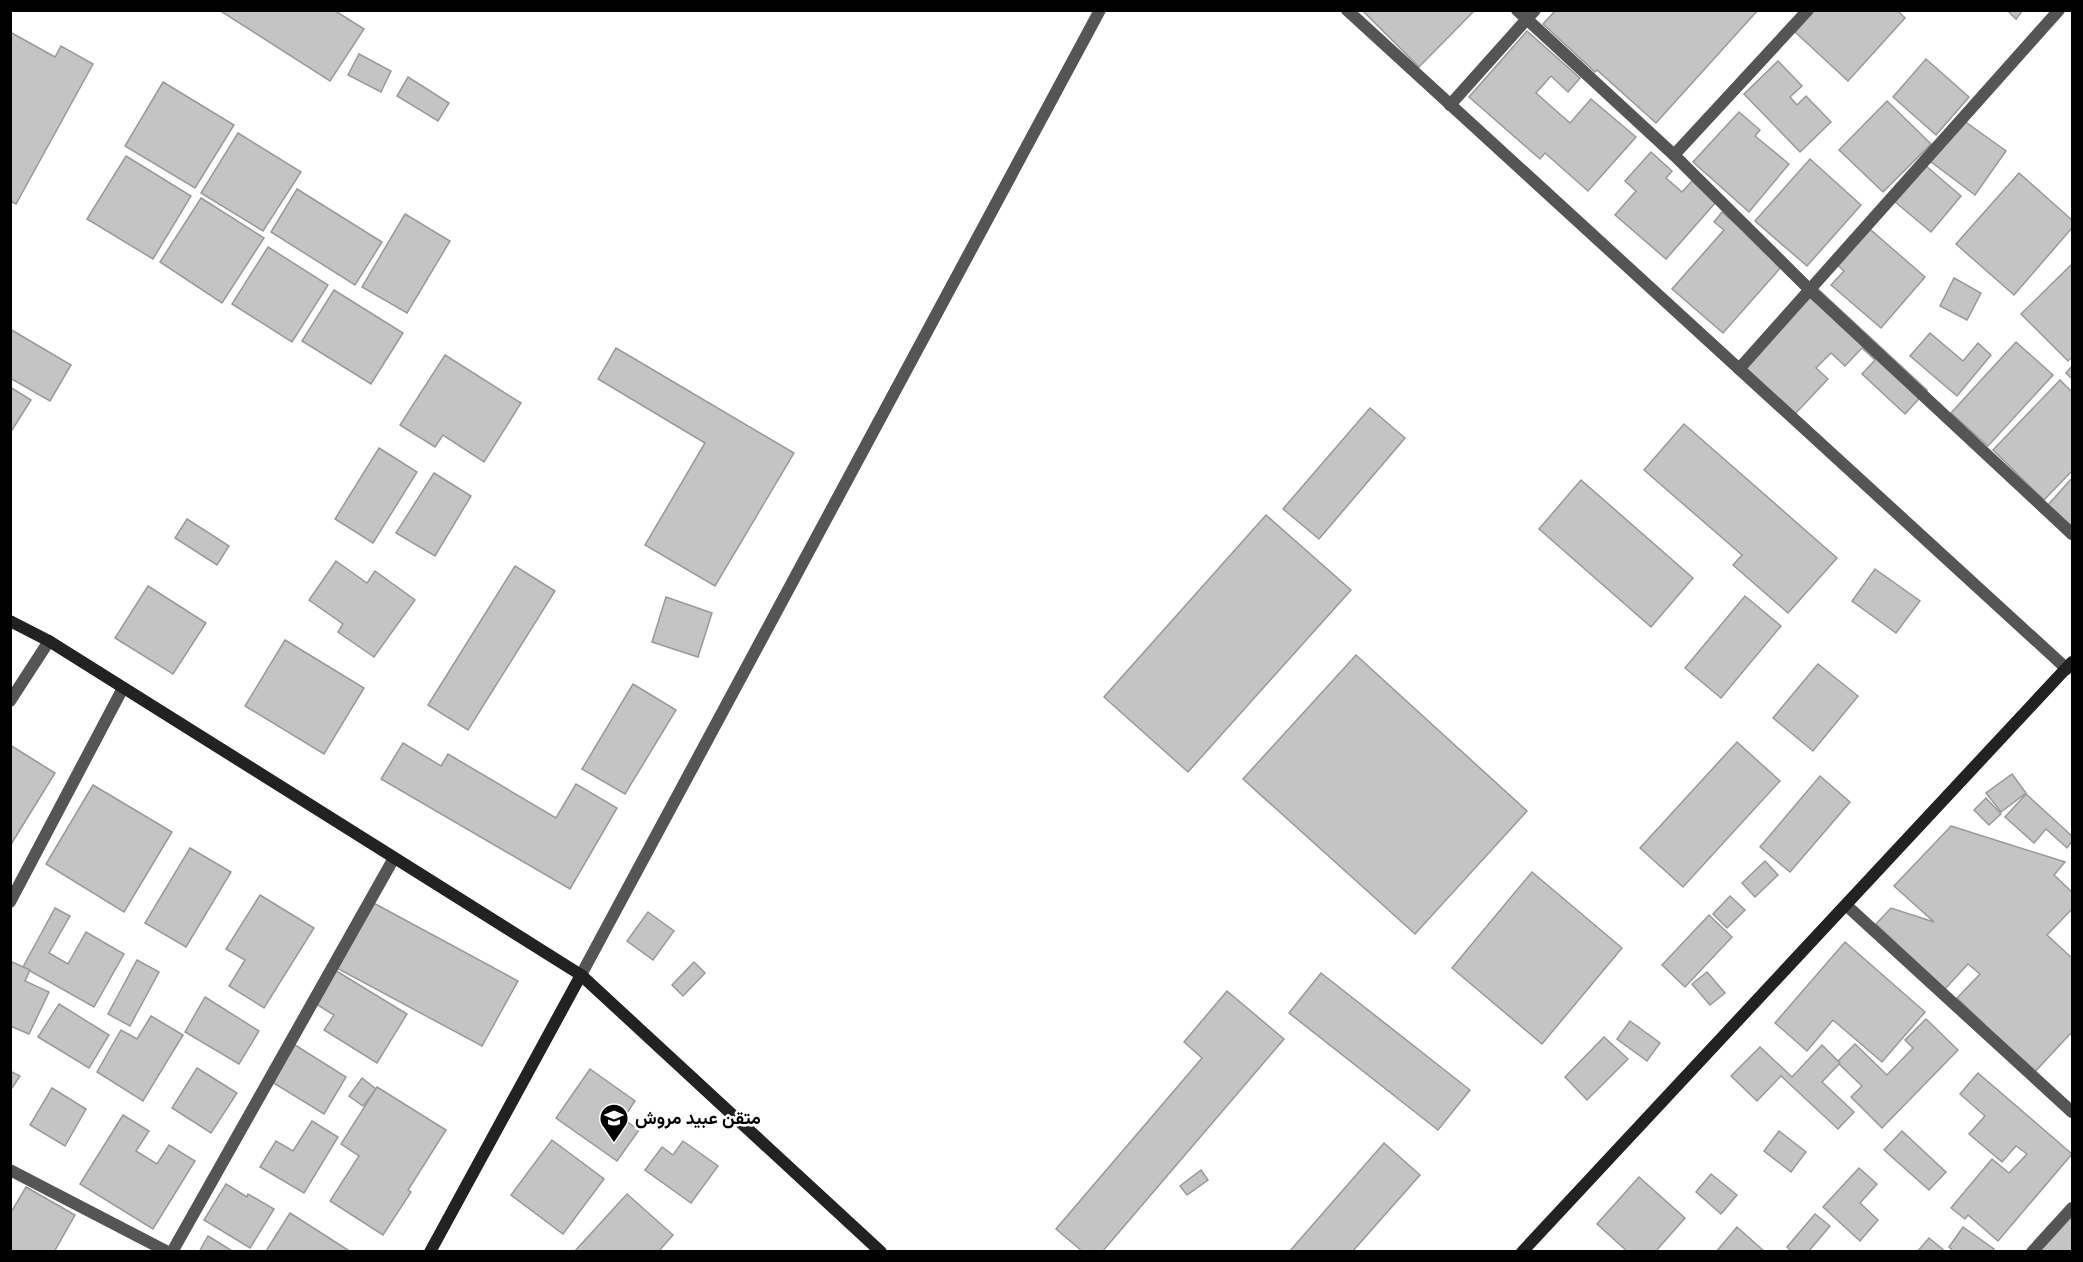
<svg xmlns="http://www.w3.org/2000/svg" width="2083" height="1262" font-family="'Roboto Condensed',Vazirmatn,sans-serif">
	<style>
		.building { fill: #c4c4c4; stroke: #999; stroke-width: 1.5 }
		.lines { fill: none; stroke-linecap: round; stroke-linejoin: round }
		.street { stroke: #555; stroke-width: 12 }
		.secondary { stroke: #222; stroke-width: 12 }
		.labels { text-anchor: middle; stroke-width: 5; stroke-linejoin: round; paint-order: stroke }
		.poi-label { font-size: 18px; font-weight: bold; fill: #000; stroke: #fff; text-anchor: start }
	</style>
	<rect width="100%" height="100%" fill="#fff"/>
	<g class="building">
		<polygon points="219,10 334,10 364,29 330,81"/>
		<polygon points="1362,10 1475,10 1419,67"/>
		<polygon points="1556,10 1758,10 1656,123 1597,70 1595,72 1543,24"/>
		<polygon points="1814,10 1897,10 1905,18 1848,81 1795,32"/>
		<polygon points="2007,10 2023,10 2016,19"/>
		<polygon points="1527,31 1580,78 1568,92 1551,76 1536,93 1570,123 1591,99 1636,137 1588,191 1545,153 1540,159 1469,97"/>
		<polygon points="10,32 55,57 61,46 93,64 16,204 10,201"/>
		<polygon points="359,54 391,71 381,92 348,75"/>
		<polygon points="1926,59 1969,97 1936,135 1893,97"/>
		<polygon points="1778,61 1802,86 1790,97 1797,105 1806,96 1831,122 1800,152 1744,94"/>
		<polygon points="408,77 449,103 438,121 397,96"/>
		<polygon points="163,82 234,125 195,188 125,146"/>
		<polygon points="1887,101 1931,144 1883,192 1839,150"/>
		<polygon points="1739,112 1760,130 1755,136 1789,164 1749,212 1693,162"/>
		<polygon points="1960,118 2006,151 1975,195 1930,161"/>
		<polygon points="238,133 301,172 263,231 201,193"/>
		<polygon points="1651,152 1672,171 1666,178 1682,192 1692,181 1716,202 1666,259 1615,215 1636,191 1625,181"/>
		<polygon points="126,156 191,196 153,259 87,219"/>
		<polygon points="1810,159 1861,205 1807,266 1755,221"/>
		<polygon points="1925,165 1961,196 1931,232 1894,201"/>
		<polygon points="2019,173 2072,220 2072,228 2014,295 1956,244"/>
		<polygon points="297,189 382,242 355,285 271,232"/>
		<polygon points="201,198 264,238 222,303 160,262"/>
		<polygon points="1722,212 1783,265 1723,333 1672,289 1724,230 1714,222"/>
		<polygon points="405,214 450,241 407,313 362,287"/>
		<polygon points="1864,224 1925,277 1881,328 1831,285 1844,271 1833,261"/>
		<polygon points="268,247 328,285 292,342 232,304"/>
		<polygon points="2072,264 2072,357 2068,361 2021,314"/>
		<polygon points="1954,278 1981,293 1967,320 1940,306"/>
		<polygon points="1818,289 1927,390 1905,414 1862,374 1875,360 1862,348 1845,366 1831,353 1816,368 1828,379 1794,415 1744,368"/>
		<polygon points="334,290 403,333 371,384 302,341"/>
		<polygon points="10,329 71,365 50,401 10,378"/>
		<polygon points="1930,333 1963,361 1978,343 1991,355 1957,396 1910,356"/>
		<polygon points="2016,342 2053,375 1988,446 1951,413"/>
		<polygon points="616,348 794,453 715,586 645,545 705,443 598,379"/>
		<polygon points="445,355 521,403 484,462 443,435 435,447 400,425"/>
		<polygon points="2072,366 2072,379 2066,373"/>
		<polygon points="2060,380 2072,392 2072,471 2044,500 1993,450"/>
		<polygon points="10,387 31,400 12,430 10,428"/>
		<polygon points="1370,408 1405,438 1319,539 1283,509"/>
		<polygon points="1684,424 1837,558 1788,613 1733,565 1742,555 1644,470"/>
		<polygon points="379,448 417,472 373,543 335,519"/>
		<polygon points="434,473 471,496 435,556 396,533"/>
		<polygon points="2072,478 2072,527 2048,505"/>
		<polygon points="1581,480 1693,578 1651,627 1539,529"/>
		<polygon points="1266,515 1351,590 1188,772 1104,697"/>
		<polygon points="187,519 229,546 217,565 175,538"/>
		<polygon points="336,561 367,583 375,571 415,600 374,657 338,632 343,624 309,600"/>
		<polygon points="515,566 555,591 468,730 428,705"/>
		<polygon points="1875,569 1920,601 1896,633 1852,601"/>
		<polygon points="148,586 206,623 173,674 115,638"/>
		<polygon points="1745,596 1781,626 1721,698 1685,668"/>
		<polygon points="666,597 712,613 698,657 652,642"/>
		<polygon points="285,640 364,688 324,754 245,706"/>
		<polygon points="1356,655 1527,811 1415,934 1243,779"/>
		<polygon points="1818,664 1858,696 1813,751 1773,718"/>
		<polygon points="633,684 676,710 625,794 582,769"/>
		<polygon points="1737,742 1780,781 1683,887 1640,848"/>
		<polygon points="403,743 441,766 448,754 556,818 576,784 617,808 570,889 381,779"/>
		<polygon points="10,745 55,773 10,846"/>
		<polygon points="2012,774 2026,793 2001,812 1986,793"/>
		<polygon points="1820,776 1850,802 1790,872 1760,847"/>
		<polygon points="93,785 172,832 124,912 46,864"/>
		<polygon points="2026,794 2072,836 2072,841 2067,848 2046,829 2034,843 2005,817"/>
		<polygon points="1986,798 2001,814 1989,825 1974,810"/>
		<polygon points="1951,826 2065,862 2054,875 2072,892 2072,909 2047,935 2072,958 2072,1032 2030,1077 1982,1022 1957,998 1980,974 1968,964 1945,989 1876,924 1891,908 1934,922 1894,886"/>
		<polygon points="190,848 231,872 186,947 145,923"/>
		<polygon points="1765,861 1778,875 1755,897 1742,883"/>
		<polygon points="1532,872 1622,948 1542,1044 1452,968"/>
		<polygon points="260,895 314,928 264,1008 229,986 245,960 226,949"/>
		<polygon points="1730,896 1745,910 1727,928 1713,914"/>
		<polygon points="368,900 518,981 482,1046 333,966"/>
		<polygon points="55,908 70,916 49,953 68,964 86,932 124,954 94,1007 23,967"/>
		<polygon points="648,912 674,931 653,960 627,941"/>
		<polygon points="1709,915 1732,937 1685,987 1662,965"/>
		<polygon points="1845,942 1925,1012 1882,1062 1833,1020 1807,1051 1775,1023"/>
		<polygon points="137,960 159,972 130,1026 108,1014"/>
		<polygon points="10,961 30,970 25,981 49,992 29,1034 10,1026"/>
		<polygon points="694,962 705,973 683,996 672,985"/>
		<polygon points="333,969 407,1014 377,1063 324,1030 334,1015 313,1002"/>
		<polygon points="1707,972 1725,993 1710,1005 1692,984"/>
		<polygon points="1321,973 1470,1090 1438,1130 1289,1013"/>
		<polygon points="1227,991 1284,1039 1102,1252 1083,1252 1056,1229 1202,1058 1184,1042"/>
		<polygon points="205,997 259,1031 239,1064 185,1032"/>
		<polygon points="59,1004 109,1035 89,1068 38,1037"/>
		<polygon points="151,1016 183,1035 143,1101 97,1072 121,1030 137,1039"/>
		<polygon points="1926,1019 1958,1050 1882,1128 1851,1097 1862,1086 1837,1062 1855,1044 1887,1075 1913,1048 1905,1040"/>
		<polygon points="1630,1021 1660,1043 1647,1061 1617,1039"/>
		<polygon points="1604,1037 1628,1059 1587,1100 1565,1077"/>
		<polygon points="295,1045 346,1077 324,1114 272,1082"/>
		<polygon points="1822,1045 1840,1063 1822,1082 1854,1112 1838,1129 1781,1076 1757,1101 1731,1076 1760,1047 1792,1077"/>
		<polygon points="197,1068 237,1093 211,1133 172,1108"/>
		<polygon points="590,1069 635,1101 623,1119 639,1130 617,1161 556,1118"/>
		<polygon points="10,1071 20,1076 10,1091"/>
		<polygon points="1978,1073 2072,1154 1998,1241 1968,1215 1965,1219 1951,1208 1992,1159 2009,1173 2027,1154 2016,1146 2002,1162 1969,1134 1985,1116 1960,1094"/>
		<polygon points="362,1078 376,1089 363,1106 349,1096"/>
		<polygon points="377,1087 446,1130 408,1190 411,1192 383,1235 330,1201 359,1156 341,1144"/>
		<polygon points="52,1088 86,1109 65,1146 30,1125"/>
		<polygon points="123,1115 149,1131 136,1151 157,1164 169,1145 195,1161 153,1229 80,1184"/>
		<polygon points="312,1121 338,1137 304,1193 260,1167 276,1141 293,1151"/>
		<polygon points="1779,1131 1806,1152 1791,1172 1764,1151"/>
		<polygon points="1902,1131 1946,1172 1929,1190 1884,1150"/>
		<polygon points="552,1140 604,1179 563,1234 511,1195"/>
		<polygon points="683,1141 718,1166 691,1203 645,1170 662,1147 673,1155"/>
		<polygon points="1384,1143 1420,1175 1352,1252 1289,1252"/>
		<polygon points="1859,1168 1877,1184 1860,1203 1878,1220 1860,1241 1823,1207"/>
		<polygon points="1201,1170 1208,1180 1187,1195 1180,1186"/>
		<polygon points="1711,1174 1737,1195 1721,1214 1696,1192"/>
		<polygon points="1639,1177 1685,1218 1655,1252 1628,1252 1597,1224"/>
		<polygon points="226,1184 247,1197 248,1194 274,1209 250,1248 204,1220"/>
		<polygon points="26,1187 75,1215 54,1252 10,1252 10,1214"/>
		<polygon points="627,1194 673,1235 658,1252 574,1252"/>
		<polygon points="2072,1207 2072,1252 2035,1252"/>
		<polygon points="290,1213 351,1252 266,1251"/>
		<polygon points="1815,1214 1830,1226 1808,1252 1792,1252 1787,1247"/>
		<polygon points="1737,1227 1765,1252 1716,1252"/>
		<polygon points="1963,1227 1994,1249 1992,1252 1954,1252 1949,1247"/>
		<polygon points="208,1236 234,1252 199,1252"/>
		<polygon points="1929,1238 1946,1252 1917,1252"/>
	</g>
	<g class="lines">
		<g class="street">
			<polyline points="1347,10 2067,669"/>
			<polyline points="1517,10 1674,155 1810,290 2072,534"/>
			<polyline points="1450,105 1535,10"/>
			<polyline points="1674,155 1808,10"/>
			<polyline points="1739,369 2059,10"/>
			<polyline points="10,701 49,641"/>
			<polyline points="10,902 123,688"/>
			<polyline points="1846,905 2072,1112"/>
			<polyline points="581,975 1100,10"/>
			<polyline points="10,1170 168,1252"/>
			<polyline points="172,1252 394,858"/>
			<polyline points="2032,1252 2072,1208"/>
		</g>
		<g class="secondary">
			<polyline points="10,621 49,641 581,975 881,1252"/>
			<polyline points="430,1252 581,975"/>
			<polyline points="1522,1252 2072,662"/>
		</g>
	</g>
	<defs>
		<g id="school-pin" transform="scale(1.5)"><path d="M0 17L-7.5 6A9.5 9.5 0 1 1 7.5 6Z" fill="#000" stroke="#fff"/><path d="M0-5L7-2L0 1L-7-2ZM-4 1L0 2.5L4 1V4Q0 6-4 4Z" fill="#fff"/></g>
	</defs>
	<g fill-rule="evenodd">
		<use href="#school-pin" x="614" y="1118"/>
	</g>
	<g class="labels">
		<g class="poi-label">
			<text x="635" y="1124">متقن عبيد مروش</text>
		</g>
	</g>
	<rect width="2083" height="1262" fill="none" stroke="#000000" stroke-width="24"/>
</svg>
